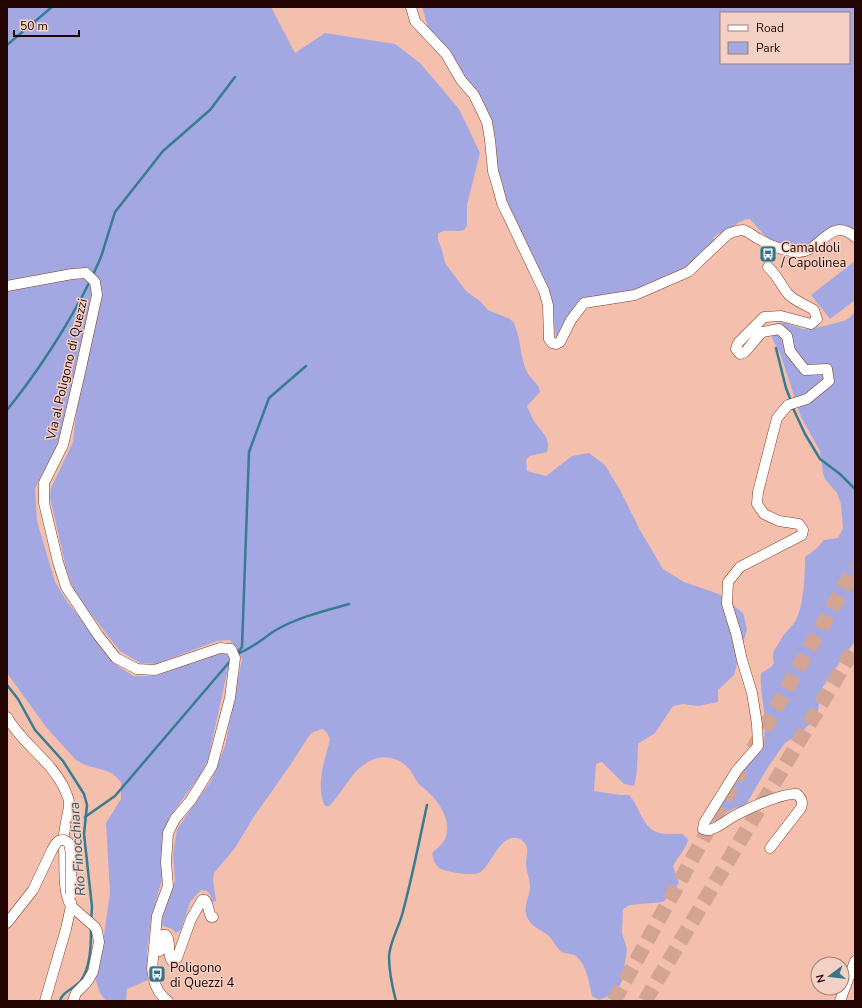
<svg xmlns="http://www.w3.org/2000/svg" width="862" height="1008" font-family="'Nunito Sans',sans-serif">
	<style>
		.green { fill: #a3a8e3; fill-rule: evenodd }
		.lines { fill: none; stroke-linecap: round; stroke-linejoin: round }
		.stream { stroke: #367d91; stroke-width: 2.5 }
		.highway-tunnel { stroke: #d4a493; stroke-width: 15; stroke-dasharray: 15 8; stroke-linecap: butt }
		.minor-casing { stroke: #83391e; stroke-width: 11 }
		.minor { stroke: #fff; stroke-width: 10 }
		.minor-bridge-casing { stroke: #83391e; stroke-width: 11; stroke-linecap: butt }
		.minor-bridge { stroke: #fff; stroke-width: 10 }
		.labels { text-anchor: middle; stroke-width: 3; stroke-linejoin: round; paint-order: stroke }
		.poi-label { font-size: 13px; fill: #220500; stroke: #f5d1c5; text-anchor: start }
		.street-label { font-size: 13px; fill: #220500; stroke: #f5d1c5 }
		.water-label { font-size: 14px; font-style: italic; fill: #295765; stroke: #f5d1c5 }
	</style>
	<rect width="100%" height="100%" fill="#f4c0ad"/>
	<g class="green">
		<path d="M7,7H271L295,53L325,33L395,44L420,63L459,109L480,153L467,205V226L464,230C455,233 446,228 438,234V240L442,250L445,263L466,291L480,301L488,310L510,319L514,323C521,339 520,359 528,374C533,381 539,384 540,392L527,406C530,412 532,419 536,424C543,433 551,439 547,452L530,456L526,460L527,471L546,476L572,456L589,453L605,465L620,490L640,530L663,569L684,582L719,594L743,613L747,629L734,675L718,690V702L698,706L683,704L673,706L655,733L638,744C637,759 638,773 634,786L624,784L602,762L596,764L594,791L620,795H629C640,806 642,829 660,833C668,835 675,833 682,834L688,839C686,850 678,856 673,866L679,883L669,896L663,902L630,905L623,909L622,933L627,949L622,981L618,989L613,994L599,1000L592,996C589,983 587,966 577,957C573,953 565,954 560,951C556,947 553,940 549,936C540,929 529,926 526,914C524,904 530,896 530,887C530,879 526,871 526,863C526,857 529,851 526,845C525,843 522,840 520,839C500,831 492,866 479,873C472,876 443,872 438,867C434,863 433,858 432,853C436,849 443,844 445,839C452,823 441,804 429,793C426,789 421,787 418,783C415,779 413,774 410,770C400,758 386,754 372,760C352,768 344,792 329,806H325C315,786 325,760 330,739L327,733L323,729L313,732L309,736L291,764L253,818L235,848L214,873L213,879L216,901L212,902L211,896L207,891L201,890L190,902L181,930L176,933L172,929L161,925L164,911L175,881L173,854L177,829L211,781L225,746L242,659L230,640L217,641L156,664L140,663L120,651L75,594L66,568L50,497L51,488L73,442L76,414L101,295L88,270L7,281Z"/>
		<path d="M422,7H855V232C836,214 824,235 808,244C797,250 779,245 769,239C762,233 756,226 750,219C739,219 731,229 723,236L719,233L713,238L715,241L691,267L635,293L590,300L556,338L552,310L513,226L475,92L448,51L432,34L428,27ZM721,13H849V63H721Z"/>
		<polygon points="855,261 855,300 830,319 811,295"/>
		<path d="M72,276L87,280L92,289L87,321L61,440L41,476L35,489L37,521L55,582L68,603L119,667L134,676H156L218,651L225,652L230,659L208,760L199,777L169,818L163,835V876L151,919L147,952L149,974L148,980L127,989L126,1001H106L100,993L95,978L101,955L110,893L106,823L121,799V782C118,779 115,775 111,773C99,767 86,768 75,759L46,727L7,673V290Z"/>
		<path d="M855,311V641L822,688L817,716L802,732L785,743L768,767L747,803C741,808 735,807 729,811C723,814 719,819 712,822L713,816C722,801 732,784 742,769C751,757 761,753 764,737C768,715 759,694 761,673C783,662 768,662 775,649C778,645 780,640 783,636C787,630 794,625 797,618C804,602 805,574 805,557L816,549L824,540L838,538L843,528L841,504L837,493L825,479L823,473L820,451L801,417L780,353L772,338L770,327C780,317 793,327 805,329C811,330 840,322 846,320C850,318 852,315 855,311Z"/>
	</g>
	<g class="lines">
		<g class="stream">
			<polyline points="7,45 52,7"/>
			<polyline points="93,275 101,257 115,212 163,151 210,110 235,77"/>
			<polyline points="776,348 786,388 791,401"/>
			<polyline points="792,406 805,434 820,459 840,474 855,489"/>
			<path d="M7,410C37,373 69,324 90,281"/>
			<path d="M237,654C252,649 263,638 276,630C299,617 324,611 349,604"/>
			<polyline points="236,655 242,647 249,452 269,398 306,366"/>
			<polyline points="7,685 18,699 35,730 63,761 84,794 87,805 84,834 92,907 91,921"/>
			<polyline points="85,817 115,796 231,660"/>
			<path d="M60,1001C62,992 73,989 80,982C91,968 91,944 91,928"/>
			<path d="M396,1001C392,986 389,971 389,956C390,942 398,929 402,915C412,879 419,842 427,805"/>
		</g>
		<g class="highway-tunnel">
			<polyline points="753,749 855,567"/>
			<polyline points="614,1001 741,770"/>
			<polyline points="645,1001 855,647"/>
		</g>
		<g class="minor-casing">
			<g id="minor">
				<path d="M411,7L415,21L446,54L461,80L474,95L487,122L490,140L493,171L498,188L502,203L544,291L548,305L549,339L552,343L556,344L560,342L571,320L584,303L635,295L688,272L728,234C733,232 738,230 743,230C748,231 754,237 759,239C772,247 785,251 799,252C821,252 830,215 855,237"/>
				<path d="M768,267C778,276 781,286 789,295C795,301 806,305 814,310L817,319L811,324L781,316L764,317L738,343L736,349L740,354L745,352L762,332L779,329L787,336L790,351L805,370L827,369L829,381L807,399L788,405L777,418L758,492L757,504L764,514L779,521L799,524L803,530L802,535L740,567L728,582L727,604L736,633L742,660L752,693L757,724L758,746L737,770L704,823L703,829C706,830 709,831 712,829C721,826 728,819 736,815C750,808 782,793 797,794C802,799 803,802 801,808L770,848"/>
				<polyline points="7,286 72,274 86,273 95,282 97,295 79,377 63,445 44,483 44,503 58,562 66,587 98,635 116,658 137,669 155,670 220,648 231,649 235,658 230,698 212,766 191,800 175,819 168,833 166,862 168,886 157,916 152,969 155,984 159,992 164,998 168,1001"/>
				<path d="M7,717C22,744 52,761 65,790C66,794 69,798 69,802C70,808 64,827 64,836"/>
				<polyline points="71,902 71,906 95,927 97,931 99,942 93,972 87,982 76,993 73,1001"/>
				<polyline points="7,923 33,890 52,850"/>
				<path d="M160,951L162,938L163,935H166C172,942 166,953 172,961L177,958L191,919L202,900H205C209,905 208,911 211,917H213"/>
				<path d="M45,1001L66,929L71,906C62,892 65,862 64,844"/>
				<polyline points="840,1001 855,961"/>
			</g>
		</g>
		<use href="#minor" class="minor"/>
		<g class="minor-bridge-casing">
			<path id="minor-bridge" d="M52,850C55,845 57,839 64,840L69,843L71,855V894"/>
		</g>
		<use href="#minor-bridge" class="minor-bridge"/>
	</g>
	<defs>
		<g id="bus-square" transform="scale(0.9)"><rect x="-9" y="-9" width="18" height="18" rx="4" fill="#347588" stroke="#f5d1c5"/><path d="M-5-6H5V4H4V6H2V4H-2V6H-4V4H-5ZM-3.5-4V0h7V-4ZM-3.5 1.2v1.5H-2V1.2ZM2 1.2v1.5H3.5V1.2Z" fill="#fff"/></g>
	</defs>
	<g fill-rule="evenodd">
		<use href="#bus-square" x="768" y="254"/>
		<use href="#bus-square" x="157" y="974"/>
	</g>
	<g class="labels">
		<g class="poi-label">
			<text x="781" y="252">Camaldoli<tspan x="781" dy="15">/ Capolinea</tspan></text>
			<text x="170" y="972">Poligono<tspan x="170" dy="15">di Quezzi 4</tspan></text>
		</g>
		<g class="street-label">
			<text transform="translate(66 369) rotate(-77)" y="5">Via al Poligono di Quezzi</text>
		</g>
		<g class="water-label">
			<text transform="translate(77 849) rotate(-94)" y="5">Rio Finocchiara</text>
		</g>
	</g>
	<rect width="862" height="1008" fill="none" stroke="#220500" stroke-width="16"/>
	<rect x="720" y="12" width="130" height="52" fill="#f5d1c5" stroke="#a17f76"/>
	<rect x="728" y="25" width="20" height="6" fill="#ffffff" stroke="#a17f76"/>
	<text x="756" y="32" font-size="12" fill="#220500">Road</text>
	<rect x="728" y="42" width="20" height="12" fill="#a3a8e3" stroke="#a17f76"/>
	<text x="756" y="52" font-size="12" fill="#220500">Park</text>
	<g transform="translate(830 976) rotate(255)"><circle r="19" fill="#f5d1c5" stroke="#a17f76"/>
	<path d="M0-3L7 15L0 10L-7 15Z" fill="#347588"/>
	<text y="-6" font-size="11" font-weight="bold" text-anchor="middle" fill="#220500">N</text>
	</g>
	<path d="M14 30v6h65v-6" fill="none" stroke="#220500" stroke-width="2"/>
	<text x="20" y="30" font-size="12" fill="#220500" stroke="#f5d1c5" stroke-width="3" paint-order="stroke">50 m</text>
</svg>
